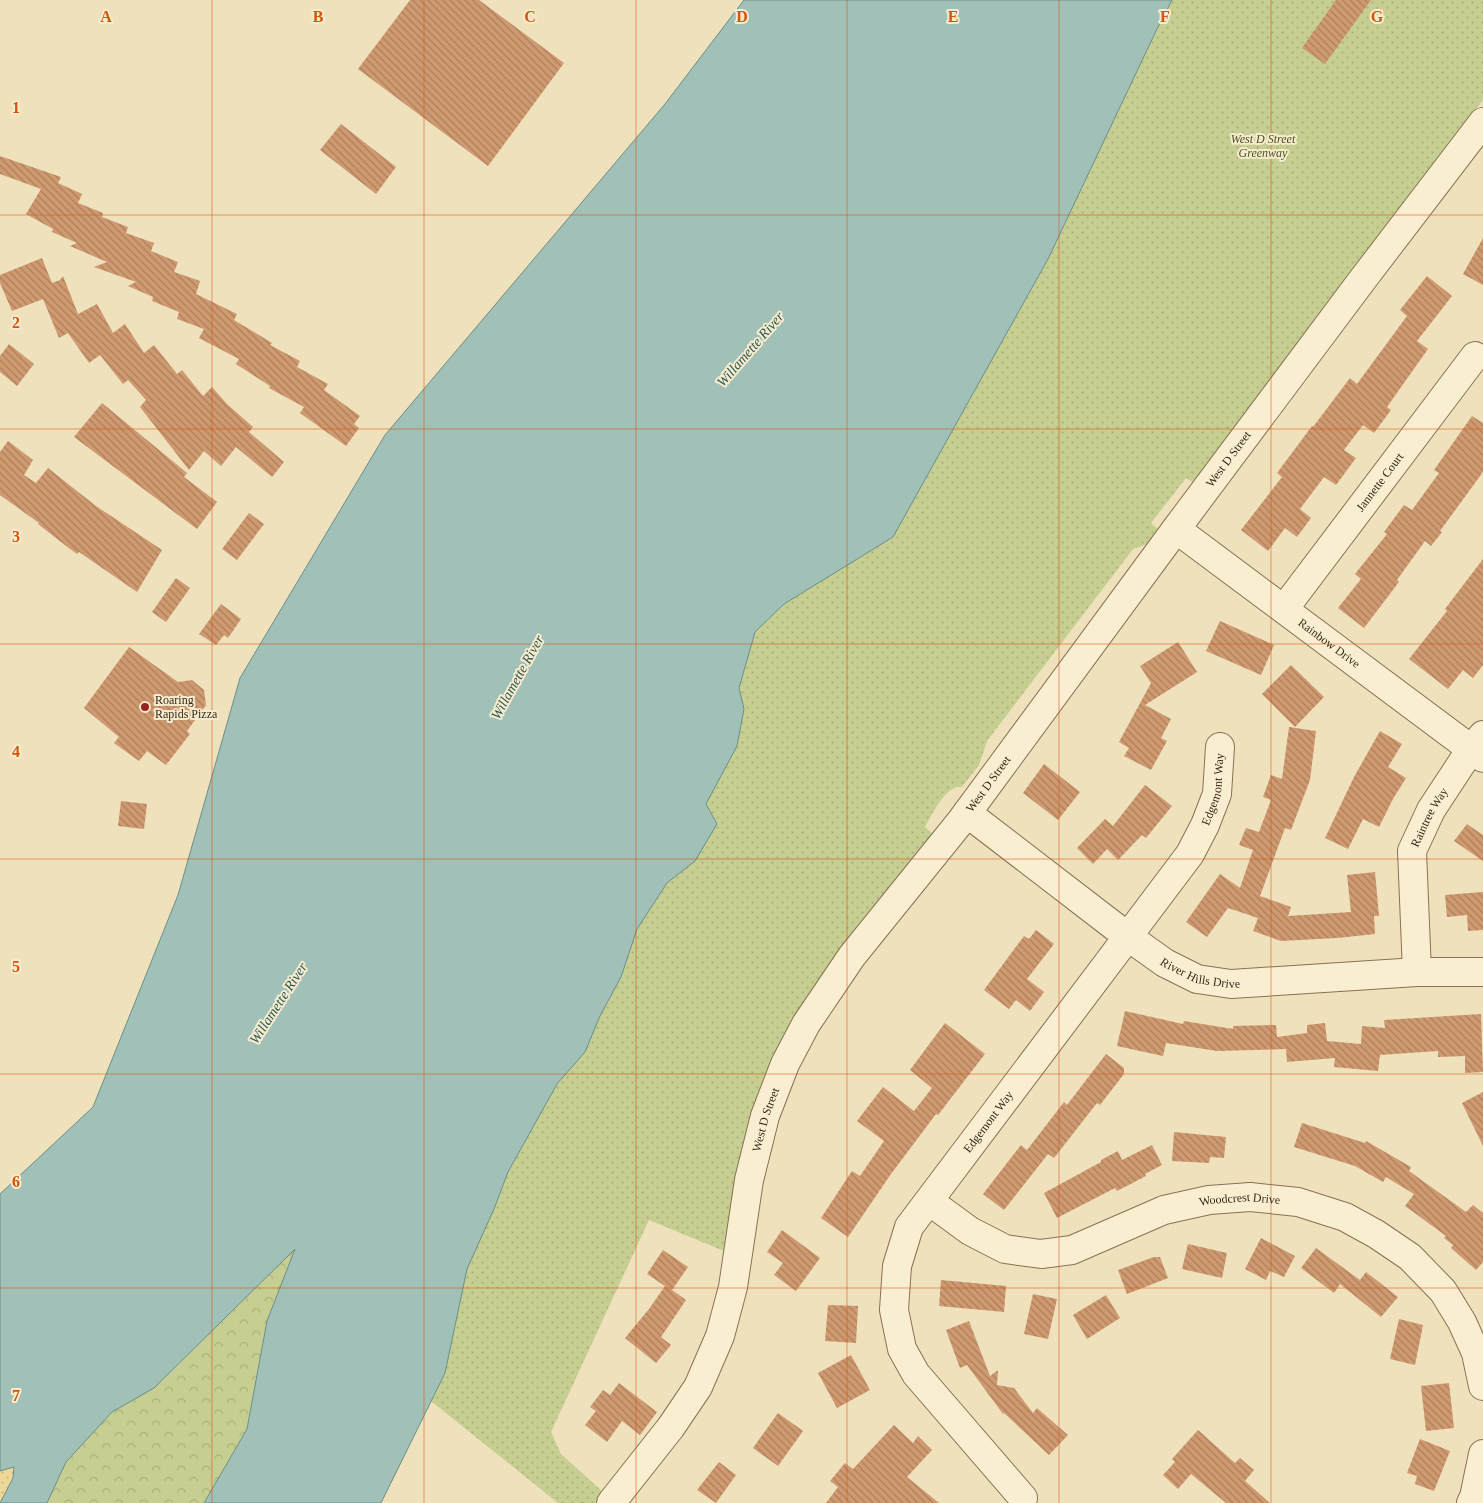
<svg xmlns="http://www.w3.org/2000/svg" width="1483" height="1503" font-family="Georgia,serif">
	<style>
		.forest { fill: url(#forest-crowns) }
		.sand { fill: url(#sand-dots) }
		.park { fill: url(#park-dots) }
		.water { fill: #a1c1b8; stroke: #688f86 }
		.building { fill: url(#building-back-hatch) }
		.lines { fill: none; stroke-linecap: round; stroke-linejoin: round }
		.minor-casing { stroke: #887155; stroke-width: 30 }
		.minor { stroke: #faeed0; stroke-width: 28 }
		.grid { fill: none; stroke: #d6540e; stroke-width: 1; stroke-opacity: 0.55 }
		.poi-dot { fill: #9a2322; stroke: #f7ebcd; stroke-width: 2 }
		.labels { text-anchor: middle; stroke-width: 4; stroke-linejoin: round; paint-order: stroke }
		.park-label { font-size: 12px; font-style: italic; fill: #475420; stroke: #f7ebcd }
		.street-label { font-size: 12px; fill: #37291b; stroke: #f7ebcd }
		.poi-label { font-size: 12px; fill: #37291b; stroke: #f7ebcd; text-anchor: start }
		.water-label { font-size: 14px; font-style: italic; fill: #295855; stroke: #f7ebcd }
		.grid-label { font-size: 16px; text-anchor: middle; font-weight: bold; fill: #d6540e; stroke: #f7ebcd; stroke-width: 4; stroke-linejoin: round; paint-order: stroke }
	</style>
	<defs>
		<pattern id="forest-crowns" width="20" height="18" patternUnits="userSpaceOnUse" patternTransform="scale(1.25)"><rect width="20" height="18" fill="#c6ce91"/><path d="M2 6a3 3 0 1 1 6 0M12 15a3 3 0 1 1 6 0" fill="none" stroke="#abb17c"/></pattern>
		<pattern id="sand-dots" width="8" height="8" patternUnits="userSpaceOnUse" patternTransform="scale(1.25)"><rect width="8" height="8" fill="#eed898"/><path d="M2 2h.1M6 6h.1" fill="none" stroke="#cdb982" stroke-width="1.8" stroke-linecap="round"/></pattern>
		<pattern id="park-dots" width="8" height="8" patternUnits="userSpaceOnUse" patternTransform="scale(1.25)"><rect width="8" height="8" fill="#c6ce91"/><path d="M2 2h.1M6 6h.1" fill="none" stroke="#abb17c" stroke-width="1.8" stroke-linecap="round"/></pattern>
		<pattern id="building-back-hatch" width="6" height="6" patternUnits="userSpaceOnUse" patternTransform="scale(1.25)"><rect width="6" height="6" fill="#d09a71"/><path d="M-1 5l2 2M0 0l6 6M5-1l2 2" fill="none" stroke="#aa7e5c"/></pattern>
	</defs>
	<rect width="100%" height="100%" fill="#f0e1bd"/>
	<polygon class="forest" points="296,1248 267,1321 247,1429 204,1503 47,1503 66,1462 112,1411 154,1388"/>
	<polygon class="sand" points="14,1466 13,1478 0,1503 0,1471"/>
	<path class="park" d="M1172,0H1483V100L1375,239L1199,486L1186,478L1151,523L1159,530L1150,543L1133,549L987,741L979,765L962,787C946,784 932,815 925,827L933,834C861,921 792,996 754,1106C738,1153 733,1202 724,1251L649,1220L551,1432L561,1454L604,1493L596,1503H558L431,1401L445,1373L467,1269L494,1209L508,1172L557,1084L585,1052L600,1016L621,977L637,929L667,883L695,861L706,805L744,710L739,688L755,632L784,604L893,537L1048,259L1156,31Z"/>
	<polygon class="water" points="744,0 1172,0 1156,31 1048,259 893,537 784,604 755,632 739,688 744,709 737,746 706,804 717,824 695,861 667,883 637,929 621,977 600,1016 585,1052 557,1084 508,1172 494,1209 467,1269 445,1373 381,1503 204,1503 247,1429 267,1321 295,1249 154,1388 112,1412 66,1462 47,1503 0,1503 13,1478 14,1467 0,1471 0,1194 93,1107 178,895 240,678 385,435 665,104"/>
	<g class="building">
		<polygon points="410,0 479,0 564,63 488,166 358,69"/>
		<polygon points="1336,0 1371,0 1325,64 1302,48"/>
		<polygon points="341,124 396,167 376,194 320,150"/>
		<polygon points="0,156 61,177 58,183 82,194 78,203 103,213 102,217 128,227 126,233 154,243 151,251 178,262 174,272 200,281 196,294 237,314 234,320 272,343 270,345 300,361 297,367 328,384 324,390 360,416 354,424 359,428 346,446 300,413 304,407 269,388 270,386 236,364 239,359 199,338 204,329 177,319 179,312 152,301 153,297 128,286 136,282 94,267 107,262 70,246 77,243 52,232 53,229 26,214 41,189 0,174"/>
		<polygon points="1483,238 1483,285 1463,274"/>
		<polygon points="42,258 52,283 60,280 63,276 78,314 97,304 113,333 125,324 144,353 154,345 177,374 182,370 203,396 212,387 227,404 253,427 249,432 284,462 272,477 236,447 221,466 204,451 189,470 140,407 146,400 128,380 123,384 100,355 89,363 68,333 59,338 43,299 12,311 0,283 0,275"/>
		<polygon points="1427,276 1452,296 1417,341 1428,349 1387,407 1391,410 1374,433 1363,425 1344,450 1356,458 1336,485 1324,477 1300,509 1311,518 1297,537 1285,528 1268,551 1241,530 1282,477 1277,473 1312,426 1313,427 1350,378 1357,384 1407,316 1400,310"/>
		<polygon points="9,344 34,364 17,386 0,372 0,356"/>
		<polygon points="102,403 187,473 184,477 217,502 197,529 74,437"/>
		<polygon points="1472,416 1483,423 1483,472 1440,531 1442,532 1431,546 1425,541 1397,580 1399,582 1364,628 1338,608 1361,579 1355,574 1387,534 1384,532 1404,505 1412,510 1439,473 1434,470"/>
		<polygon points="8,441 33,460 24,475 36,483 48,468 96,506 162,550 137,592 79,552 77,554 65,545 38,524 39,523 0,495 0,452"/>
		<polygon points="249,513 264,524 237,560 222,549"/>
		<polygon points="1483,559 1483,665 1473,678 1463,670 1448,689 1409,659 1447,611 1445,609"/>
		<polygon points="176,578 190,588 166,622 152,612"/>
		<polygon points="221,604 241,619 228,638 224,635 216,645 199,634"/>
		<polygon points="1220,621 1274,645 1261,675 1206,651"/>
		<polygon points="1178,642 1197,672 1145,705 1171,719 1161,738 1167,741 1151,770 1124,756 1129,748 1119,742 1151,683 1140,666"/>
		<polygon points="129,647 178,682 192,680 204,690 206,705 187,731 190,734 166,765 147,751 139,761 114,743 119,737 84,708"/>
		<polygon points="1291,665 1324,697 1295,727 1262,694"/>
		<polygon points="1289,727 1316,731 1310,780 1291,830 1285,828 1260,896 1291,907 1288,916 1351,912 1347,875 1375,872 1379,916 1374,916 1375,934 1337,938 1281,941 1253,931 1258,918 1228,908 1207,937 1186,922 1220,874 1240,888 1253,850 1239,845 1246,828 1259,832 1271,800 1263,797 1271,775 1282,779"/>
		<polygon points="1380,731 1402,744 1388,767 1406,778 1393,799 1379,827 1363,819 1348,849 1325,838 1354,777"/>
		<polygon points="1044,764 1080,792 1058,820 1023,793"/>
		<polygon points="1145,785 1172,806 1146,838 1142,835 1118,860 1107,849 1093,864 1077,848 1105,819 1113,826"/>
		<polygon points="121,801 147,804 144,829 118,826"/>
		<polygon points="1467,824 1483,835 1483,861 1454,841"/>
		<polygon points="1483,892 1483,930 1468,931 1467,915 1447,917 1445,895"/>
		<polygon points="1036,930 1054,944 1027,979 1044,992 1030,1011 1016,1000 1009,1009 984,990 1024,936 1029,939"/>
		<polygon points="1125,1011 1183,1024 1184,1021 1233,1029 1233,1026 1276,1025 1277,1037 1307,1033 1307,1025 1325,1023 1327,1041 1361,1044 1362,1026 1385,1028 1384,1020 1481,1014 1483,1072 1465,1073 1465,1056 1438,1057 1438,1051 1380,1055 1378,1071 1334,1067 1335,1058 1287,1062 1286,1049 1217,1051 1166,1043 1163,1056 1117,1046"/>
		<polygon points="945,1023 985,1054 938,1115 936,1114 891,1174 848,1237 821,1218 852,1171 860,1176 884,1141 857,1121 883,1087 914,1111 932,1088 910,1070"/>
		<polygon points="1106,1054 1124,1068 1124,1074 1100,1105 1097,1103 1054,1158 1048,1154 1004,1210 983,1194 1021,1145 1027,1150 1064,1102 1067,1105"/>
		<polygon points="1483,1092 1483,1146 1462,1103"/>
		<polygon points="1302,1123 1365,1143 1366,1141 1411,1167 1409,1171 1466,1212 1473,1205 1483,1213 1483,1262 1476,1270 1451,1248 1453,1245 1444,1238 1446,1236 1405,1206 1414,1194 1386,1177 1383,1182 1355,1166 1294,1147"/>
		<polygon points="1174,1132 1226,1137 1224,1158 1210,1157 1209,1163 1172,1161"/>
		<polygon points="1152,1145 1162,1165 1145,1174 1146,1176 1117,1191 1115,1188 1057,1218 1044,1193 1101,1162 1101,1160 1118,1151 1122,1160"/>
		<polygon points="782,1230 820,1258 796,1291 774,1275 783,1263 767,1252"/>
		<polygon points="1261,1238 1295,1256 1284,1277 1270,1271 1266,1280 1245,1269"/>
		<polygon points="1188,1244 1227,1253 1222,1278 1182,1269"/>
		<polygon points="1316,1248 1360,1280 1366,1272 1398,1297 1381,1317 1340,1284 1334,1293 1301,1268"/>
		<polygon points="663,1250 688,1267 672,1290 686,1300 661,1337 671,1345 656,1363 625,1338 649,1309 665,1286 647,1274"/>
		<polygon points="1154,1257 1160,1257 1168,1278 1127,1294 1118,1270"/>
		<polygon points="941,1280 1006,1286 1004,1312 939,1306"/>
		<polygon points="1033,1294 1057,1299 1048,1339 1024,1334"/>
		<polygon points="1106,1295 1120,1318 1087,1339 1073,1315"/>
		<polygon points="828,1305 858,1306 856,1343 825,1341"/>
		<polygon points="1399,1319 1423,1325 1415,1365 1390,1359"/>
		<polygon points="969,1321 990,1376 998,1370 997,1385 1014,1388 1033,1413 1037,1408 1068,1435 1049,1455 1004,1413 1003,1414 967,1365 960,1368 946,1330"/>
		<polygon points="851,1355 870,1390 837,1408 818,1373"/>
		<polygon points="619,1383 657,1412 640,1435 622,1421 607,1442 585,1425 596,1411 590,1407 603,1390 610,1395"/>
		<polygon points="1449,1383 1454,1428 1426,1431 1421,1386"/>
		<polygon points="778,1413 803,1431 778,1466 753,1448"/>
		<polygon points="894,1425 913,1443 918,1436 932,1450 907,1477 939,1503 826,1503 838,1487 830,1481 845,1463 853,1469"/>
		<polygon points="1198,1430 1235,1463 1240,1458 1254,1470 1245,1481 1270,1503 1226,1503 1191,1474 1178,1489 1163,1475 1175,1462 1172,1459"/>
		<polygon points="1420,1439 1450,1451 1434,1491 1415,1484 1417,1476 1407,1473"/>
		<polygon points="719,1462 736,1475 716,1503 697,1490"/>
	</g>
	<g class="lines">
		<g class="minor-casing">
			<g id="minor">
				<path id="s1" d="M1176,529L1483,758"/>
				<path id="s2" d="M1284,609L1475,356"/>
				<path id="s3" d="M967,813L1127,936L1165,963L1197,979L1231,984L1417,972H1483"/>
				<path id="s4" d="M1417,972L1412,851L1431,810L1471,749L1483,735"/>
				<path id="s5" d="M929,1201L970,1231L1005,1249L1041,1254L1072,1250L1164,1210L1209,1200L1250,1197L1298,1202L1345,1217L1376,1234L1410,1257L1443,1291L1462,1322L1476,1353L1483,1386"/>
				<path id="s6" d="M1023,1498L916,1374L902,1349L894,1310L897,1266L909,1227L1190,854L1205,825L1217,794L1220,747"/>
				<path id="s7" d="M611,1503L671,1427L698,1387L720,1336L733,1287L749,1180L765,1116L785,1064L806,1024L852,956L961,821L1176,529L1363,279L1483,122"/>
				<polyline points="1471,1503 1474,1497 1483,1454"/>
			</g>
		</g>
		<use href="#minor" class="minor"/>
	</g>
	<path class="grid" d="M212,0V1503M424,0V1503M636,0V1503M847,0V1503M1059,0V1503M1271,0V1503M0,215H1483M0,429H1483M0,644H1483M0,859H1483M0,1074H1483M0,1288H1483"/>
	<circle class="poi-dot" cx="145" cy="707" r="5"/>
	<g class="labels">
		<g class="park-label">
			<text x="1263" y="143">West D Street<tspan x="1263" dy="14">Greenway</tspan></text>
		</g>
		<g class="street-label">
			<text dy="4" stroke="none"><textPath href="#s7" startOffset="1232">West D Street</textPath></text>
			<text dy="4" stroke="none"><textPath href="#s2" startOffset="159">Jannette Court</textPath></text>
			<text dy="4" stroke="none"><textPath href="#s1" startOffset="191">Rainbow Drive</textPath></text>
			<text dy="4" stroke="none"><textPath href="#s7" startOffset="828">West D Street</textPath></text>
			<text dy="4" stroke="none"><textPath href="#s6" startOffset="854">Edgemont Way</textPath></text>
			<text dy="4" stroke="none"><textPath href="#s4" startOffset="159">Raintree Way</textPath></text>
			<text dy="4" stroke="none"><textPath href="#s3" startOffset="286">River Hills Drive</textPath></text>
			<text dy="4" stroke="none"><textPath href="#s7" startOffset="422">West D Street</textPath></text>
			<text dy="4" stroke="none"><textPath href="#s6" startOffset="449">Edgemont Way</textPath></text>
			<text dy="4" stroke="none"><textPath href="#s5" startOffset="335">Woodcrest Drive</textPath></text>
		</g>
		<g class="poi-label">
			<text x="155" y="704">Roaring<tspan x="155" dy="14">Rapids Pizza</tspan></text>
		</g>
		<g class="water-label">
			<text transform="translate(750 349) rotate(-49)" y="5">Willamette River</text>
			<text transform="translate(517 677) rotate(-61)" y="5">Willamette River</text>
			<text transform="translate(278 1003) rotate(-57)" y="5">Willamette River</text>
		</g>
	</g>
	<g class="grid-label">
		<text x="106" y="22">A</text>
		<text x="318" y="22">B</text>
		<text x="530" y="22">C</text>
		<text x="742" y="22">D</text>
		<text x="953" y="22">E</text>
		<text x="1165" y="22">F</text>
		<text x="1377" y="22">G</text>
		<text x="16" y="113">1</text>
		<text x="16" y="328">2</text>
		<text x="16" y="542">3</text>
		<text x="16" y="757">4</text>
		<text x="16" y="972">5</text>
		<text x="16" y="1187">6</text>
		<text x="16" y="1401">7</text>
	</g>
</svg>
